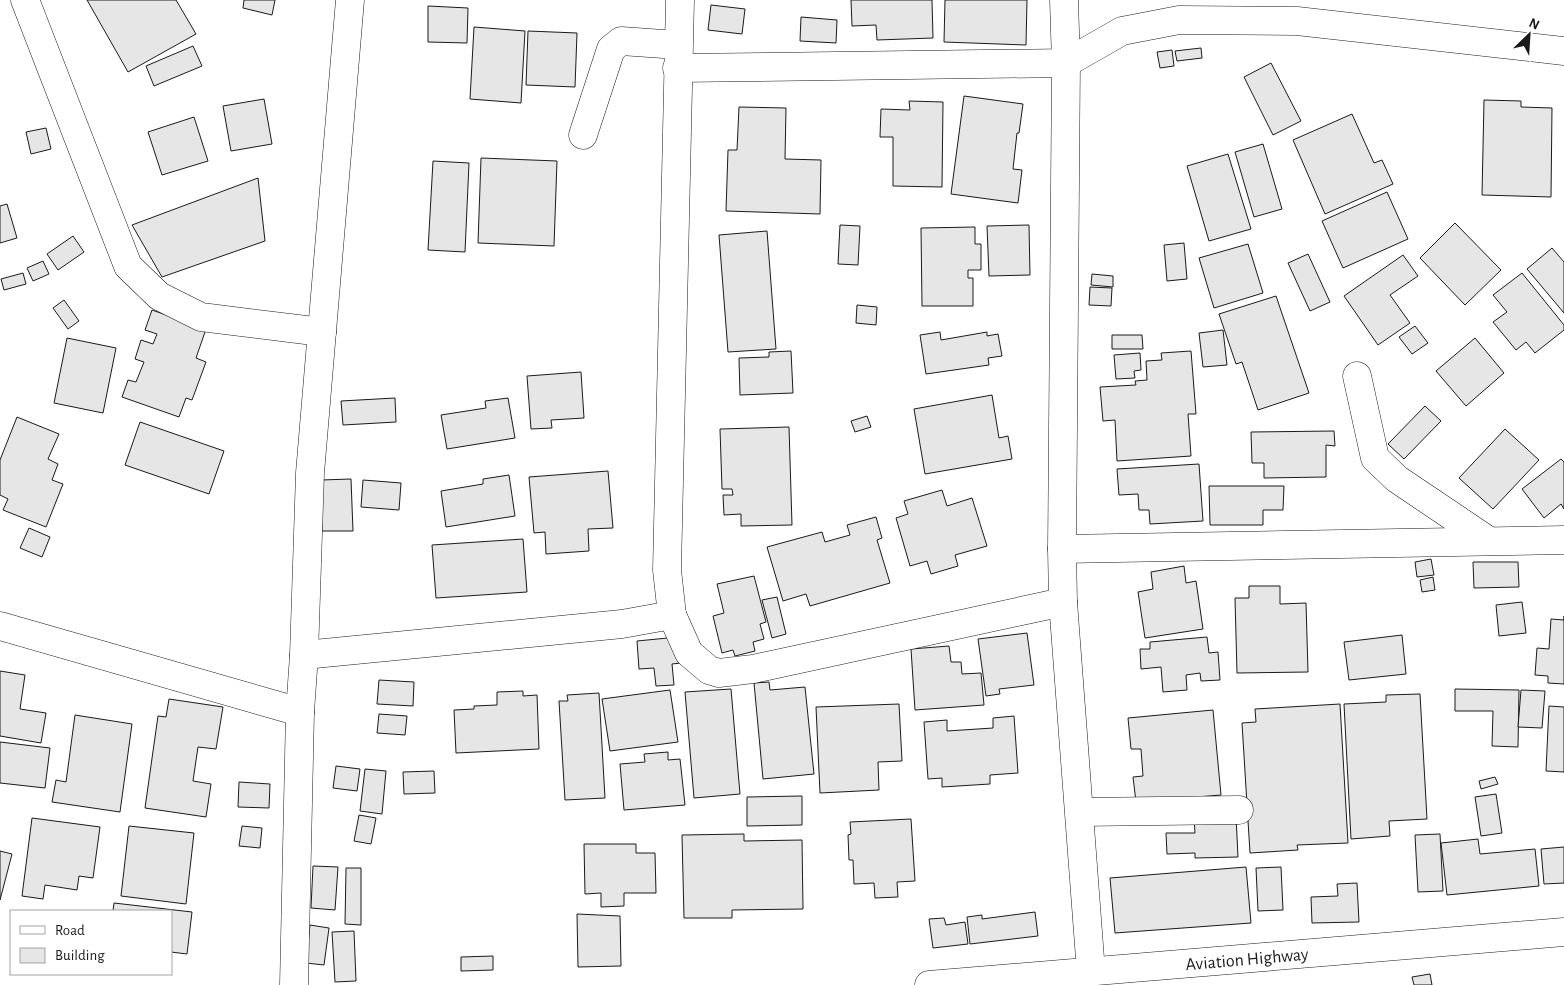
<svg xmlns="http://www.w3.org/2000/svg" width="1564" height="985" font-family="'Alegreya Sans',sans-serif">
	<style>
		.building { fill: #e6e6e6; stroke: #1a1a1a }
		.lines { fill: none; stroke-linecap: round; stroke-linejoin: round }
		.minor-casing { stroke: #1a1a1a; stroke-width: 29 }
		.minor { stroke: #fff; stroke-width: 28 }
		.labels { text-anchor: middle; stroke-width: 4; stroke-linejoin: round; paint-order: stroke }
		.street-label { font-size: 18px; fill: #1a1a1a; stroke: #fff }
	</style>
	<rect width="100%" height="100%" fill="#fff"/>
	<g class="building">
		<polygon points="87,0 176,0 196,34 128,72"/>
		<polygon points="244,0 275,0 272,15 243,8"/>
		<polygon points="851,0 932,0 933,38 877,40 876,25 852,26"/>
		<polygon points="945,0 1027,0 1026,45 944,42"/>
		<polygon points="711,5 745,9 742,34 708,30"/>
		<polygon points="428,6 468,8 467,43 428,42"/>
		<polygon points="801,17 837,20 836,43 800,41"/>
		<polygon points="474,27 525,31 521,103 470,99"/>
		<polygon points="528,31 577,33 575,87 526,85"/>
		<polygon points="193,46 202,66 154,86 146,66"/>
		<polygon points="1201,48 1202,58 1177,61 1175,51"/>
		<polygon points="1172,50 1174,66 1160,68 1157,52"/>
		<polygon points="1271,63 1301,121 1273,135 1244,77"/>
		<polygon points="964,96 1023,104 1019,133 1017,133 1013,169 1022,170 1018,203 951,194"/>
		<polygon points="264,99 272,144 231,151 223,106"/>
		<polygon points="1484,100 1521,101 1521,107 1552,108 1551,197 1482,195"/>
		<polygon points="909,101 943,102 942,187 893,186 893,137 880,137 881,109 910,110"/>
		<polygon points="739,107 786,108 785,159 821,160 820,214 726,211 728,150 737,150"/>
		<polygon points="1352,114 1374,163 1382,160 1393,184 1325,214 1293,140"/>
		<polygon points="194,117 208,161 162,175 148,132"/>
		<polygon points="46,128 51,149 31,154 26,132"/>
		<polygon points="1263,144 1282,209 1254,217 1235,152"/>
		<polygon points="1228,154 1251,229 1209,241 1187,166"/>
		<polygon points="481,158 557,161 554,246 478,243"/>
		<polygon points="433,161 469,163 465,252 428,250"/>
		<polygon points="258,178 265,241 162,277 132,225"/>
		<polygon points="1387,192 1408,239 1343,268 1322,221"/>
		<polygon points="7,204 17,238 0,243 0,206"/>
		<polygon points="1455,223 1501,270 1465,305 1420,258"/>
		<polygon points="840,225 860,226 858,265 838,264"/>
		<polygon points="1029,225 1030,275 989,276 987,226"/>
		<polygon points="975,227 975,244 981,244 981,270 968,270 968,278 973,278 973,306 922,306 921,228"/>
		<polygon points="767,231 776,349 728,352 719,235"/>
		<polygon points="73,236 84,252 58,270 47,254"/>
		<polygon points="1184,243 1187,279 1167,281 1164,245"/>
		<polygon points="1248,244 1263,293 1214,308 1199,258"/>
		<polygon points="1552,248 1564,262 1564,313 1527,269"/>
		<polygon points="1308,254 1330,302 1310,311 1288,263"/>
		<polygon points="1403,255 1418,276 1390,295 1410,323 1378,345 1344,296"/>
		<polygon points="43,261 49,274 33,281 27,268"/>
		<polygon points="23,273 26,284 4,290 1,279"/>
		<polygon points="1522,273 1564,325 1564,330 1535,353 1526,342 1516,350 1493,322 1507,312 1493,295"/>
		<polygon points="1092,274 1113,276 1113,287 1091,285"/>
		<polygon points="1090,287 1112,288 1111,306 1089,305"/>
		<polygon points="1276,296 1309,393 1258,410 1242,362 1236,364 1219,314"/>
		<polygon points="64,300 79,321 68,329 53,308"/>
		<polygon points="857,305 877,307 876,325 856,323"/>
		<polygon points="152,310 206,329 196,358 206,362 192,400 186,398 179,417 122,397 128,380 136,382 144,362 135,359 141,340 153,344 157,334 145,330"/>
		<polygon points="1415,326 1428,343 1412,354 1399,337"/>
		<polygon points="1223,330 1227,365 1203,367 1199,333"/>
		<polygon points="940,332 941,340 987,332 987,336 998,334 1002,356 988,358 989,365 926,374 920,335"/>
		<polygon points="1112,335 1142,335 1143,349 1112,349"/>
		<polygon points="67,338 116,348 103,413 54,403"/>
		<polygon points="1475,338 1504,373 1466,406 1436,371"/>
		<polygon points="791,351 793,393 740,395 739,358 769,357 769,352"/>
		<polygon points="1191,351 1196,414 1188,414 1191,456 1117,461 1115,420 1103,421 1100,387 1136,385 1135,381 1147,380 1146,361 1162,360 1161,353"/>
		<polygon points="1140,353 1141,370 1134,371 1135,378 1116,379 1114,355"/>
		<polygon points="581,372 584,418 551,420 552,428 531,429 527,376"/>
		<polygon points="992,395 999,438 1008,436 1012,459 925,474 914,409"/>
		<polygon points="395,398 396,422 343,425 341,401"/>
		<polygon points="508,398 515,438 447,449 441,415 486,408 485,401"/>
		<polygon points="1425,406 1441,421 1404,459 1388,444"/>
		<polygon points="867,416 871,427 855,432 851,421"/>
		<polygon points="17,417 59,434 48,459 58,464 52,480 63,484 46,527 3,510 8,499 0,495 0,460"/>
		<polygon points="140,422 224,451 209,494 125,465"/>
		<polygon points="789,427 792,525 741,526 741,514 724,515 723,495 733,495 732,489 722,489 720,429"/>
		<polygon points="1505,429 1539,460 1493,509 1459,478"/>
		<polygon points="1334,431 1335,446 1326,445 1326,477 1264,478 1264,463 1252,463 1251,432"/>
		<polygon points="1561,459 1564,462 1564,509 1561,504 1544,518 1522,489"/>
		<polygon points="1199,464 1203,521 1150,524 1149,510 1139,510 1138,494 1119,495 1117,469"/>
		<polygon points="608,471 613,528 588,529 589,551 546,554 545,532 534,533 529,477"/>
		<polygon points="509,475 515,516 446,527 441,491 483,484 483,479"/>
		<polygon points="351,479 353,531 322,531 321,480"/>
		<polygon points="363,480 401,483 399,510 361,507"/>
		<polygon points="1209,486 1284,486 1283,510 1263,510 1263,525 1210,525"/>
		<polygon points="942,490 947,506 972,498 987,546 955,555 958,566 931,574 927,561 910,566 896,518 908,514 904,501"/>
		<polygon points="876,517 882,538 877,540 890,583 810,606 806,594 783,601 767,547 822,532 825,542 850,535 847,525"/>
		<polygon points="29,528 50,537 42,557 20,548"/>
		<polygon points="523,539 527,592 436,598 432,545"/>
		<polygon points="1431,559 1434,575 1417,577 1415,562"/>
		<polygon points="1473,562 1518,562 1519,587 1474,588"/>
		<polygon points="1184,566 1186,583 1196,581 1203,629 1145,638 1138,592 1153,589 1151,572"/>
		<polygon points="754,576 766,622 760,624 764,639 753,642 755,651 735,656 733,650 722,653 713,616 724,613 717,584"/>
		<polygon points="1433,577 1435,590 1422,592 1420,580"/>
		<polygon points="1249,586 1280,586 1280,604 1306,603 1308,672 1237,673 1235,598 1249,598"/>
		<polygon points="777,597 786,634 772,638 762,600"/>
		<polygon points="1522,602 1526,633 1499,636 1496,605"/>
		<polygon points="1564,616 1564,684 1548,683 1548,676 1535,675 1537,648 1549,649 1551,619 1564,620"/>
		<polygon points="1027,633 1034,685 999,689 1000,694 986,696 978,639"/>
		<polygon points="1402,635 1406,674 1349,680 1344,642"/>
		<polygon points="678,637 681,663 672,664 674,685 656,686 654,668 639,669 637,641"/>
		<polygon points="1207,637 1209,653 1218,652 1220,680 1201,681 1200,673 1186,675 1187,690 1163,692 1161,667 1141,669 1140,649 1150,649 1150,642"/>
		<polygon points="949,646 951,662 961,662 962,674 981,673 984,705 915,710 911,649"/>
		<polygon points="0,671 25,675 20,709 46,713 41,743 0,736"/>
		<polygon points="379,680 414,682 413,706 377,704"/>
		<polygon points="769,682 770,690 805,687 814,774 763,779 754,683"/>
		<polygon points="731,689 740,794 694,798 685,692"/>
		<polygon points="1455,689 1519,690 1518,747 1492,746 1493,711 1455,711"/>
		<polygon points="670,690 678,742 610,751 602,699"/>
		<polygon points="1521,690 1545,691 1542,728 1518,727"/>
		<polygon points="523,691 523,696 537,695 539,749 456,753 454,710 474,709 474,706 497,705 497,692"/>
		<polygon points="599,693 605,798 565,800 559,701 568,701 567,695"/>
		<polygon points="1420,694 1427,819 1389,821 1390,836 1351,839 1344,704 1386,702 1386,695"/>
		<polygon points="169,699 223,707 216,749 198,747 193,781 211,784 206,817 145,808 158,716 166,717"/>
		<polygon points="899,704 902,761 878,762 879,790 820,793 816,707"/>
		<polygon points="1340,704 1348,843 1297,845 1298,850 1250,853 1242,723 1256,722 1255,709"/>
		<polygon points="1549,706 1564,707 1564,772 1546,771"/>
		<polygon points="1213,710 1221,795 1136,802 1133,777 1143,776 1141,749 1131,749 1128,718"/>
		<polygon points="379,714 407,716 405,735 377,733"/>
		<polygon points="75,715 132,724 120,812 52,802 56,780 66,782"/>
		<polygon points="1014,716 1018,773 990,775 990,784 942,787 942,778 928,779 924,722 947,720 947,731 993,728 993,718"/>
		<polygon points="0,742 50,748 45,788 0,783"/>
		<polygon points="668,752 668,760 680,759 685,805 624,810 620,764 645,762 644,754"/>
		<polygon points="336,766 360,769 357,791 333,788"/>
		<polygon points="365,769 386,771 382,814 360,811"/>
		<polygon points="434,771 435,793 404,794 403,772"/>
		<polygon points="1495,777 1498,784 1481,789 1479,781"/>
		<polygon points="239,782 270,784 269,808 238,807"/>
		<polygon points="1496,794 1502,833 1481,836 1475,797"/>
		<polygon points="802,796 802,825 747,826 747,797"/>
		<polygon points="359,815 376,818 371,844 354,841"/>
		<polygon points="1236,816 1238,857 1195,858 1195,853 1167,854 1166,833 1195,833 1194,818"/>
		<polygon points="32,818 100,827 93,878 79,876 77,890 45,885 43,899 22,896"/>
		<polygon points="911,819 915,881 897,882 898,897 875,898 874,883 854,884 853,860 849,860 848,835 851,834 850,822"/>
		<polygon points="129,826 194,833 186,904 121,896"/>
		<polygon points="242,826 262,828 260,848 239,846"/>
		<polygon points="744,834 744,841 802,840 803,909 732,910 732,918 684,918 682,835"/>
		<polygon points="1440,834 1443,891 1418,892 1415,835"/>
		<polygon points="1478,839 1480,854 1535,849 1539,886 1447,895 1441,843"/>
		<polygon points="584,844 636,844 636,853 655,853 656,893 624,893 624,906 601,907 601,893 585,894"/>
		<polygon points="1564,847 1564,883 1544,884 1541,849"/>
		<polygon points="0,851 12,854 0,900"/>
		<polygon points="313,866 338,867 335,910 311,908"/>
		<polygon points="1246,867 1251,923 1115,933 1110,878"/>
		<polygon points="1281,867 1283,910 1258,911 1256,868"/>
		<polygon points="346,868 361,868 361,925 345,924"/>
		<polygon points="1357,883 1359,922 1312,923 1311,897 1338,896 1337,884"/>
		<polygon points="114,903 192,912 187,954 171,952 171,911 113,911"/>
		<polygon points="1035,912 1038,936 970,944 967,917 982,915 982,919"/>
		<polygon points="577,914 620,916 621,966 578,967"/>
		<polygon points="944,918 946,925 965,922 968,944 933,948 929,919"/>
		<polygon points="310,925 329,928 324,965 306,963"/>
		<polygon points="354,931 356,981 335,982 332,932"/>
		<polygon points="493,956 493,970 461,971 461,957"/>
		<polygon points="1430,974 1432,985 1414,985 1412,977"/>
	</g>
	<g class="lines">
		<g class="minor-casing">
			<g id="minor">
				<polyline points="25,0 128,266 159,296 201,317 322,332"/>
				<polyline points="1064,0 1066,63 1062,549 1063,602 1091,972"/>
				<polyline points="677,68 1066,63 1122,31 1179,20 1297,21 1564,51"/>
				<polyline points="583,135 611,49 621,41 678,45"/>
				<polyline points="1357,376 1375,458 1397,479 1489,541"/>
				<polyline points="1062,549 1564,540"/>
				<polyline points="672,615 689,653 709,670 719,673 753,669 1063,602"/>
				<polyline points="0,626 300,712"/>
				<polyline points="304,655 622,624 672,615 667,570 680,0"/>
				<polyline points="1080,812 1239,810"/>
				<polyline points="294,985 300,712 304,655 310,473 350,0"/>
				<polyline points="929,985 1564,932"/>
			</g>
		</g>
		<use href="#minor" class="minor"/>
	</g>
	<g class="labels">
		<g class="street-label">
			<text transform="translate(1247 959) rotate(-5)" y="6">Aviation Highway</text>
		</g>
	</g>
	<rect x="10" y="910" width="162" height="65" fill="#ffffff" stroke="#a3a3a3"/>
	<rect x="20" y="926" width="25" height="8" fill="#ffffff" stroke="#a3a3a3"/>
	<text x="55" y="935" font-size="15" fill="#1a1a1a">Road</text>
	<rect x="20" y="948" width="25" height="15" fill="#e6e6e6" stroke="#a3a3a3"/>
	<text x="55" y="960" font-size="15" fill="#1a1a1a">Building</text>
	<g transform="translate(1529 35) rotate(25)" stroke="#ffffff" stroke-width="4" paint-order="stroke">
	<path d="M0-4L9 19L0 12L-9 19Z" fill="#1a1a1a"/>
	<text y="-8" font-size="14" font-weight="bold" text-anchor="middle" fill="#1a1a1a">N</text>
	</g>
</svg>
